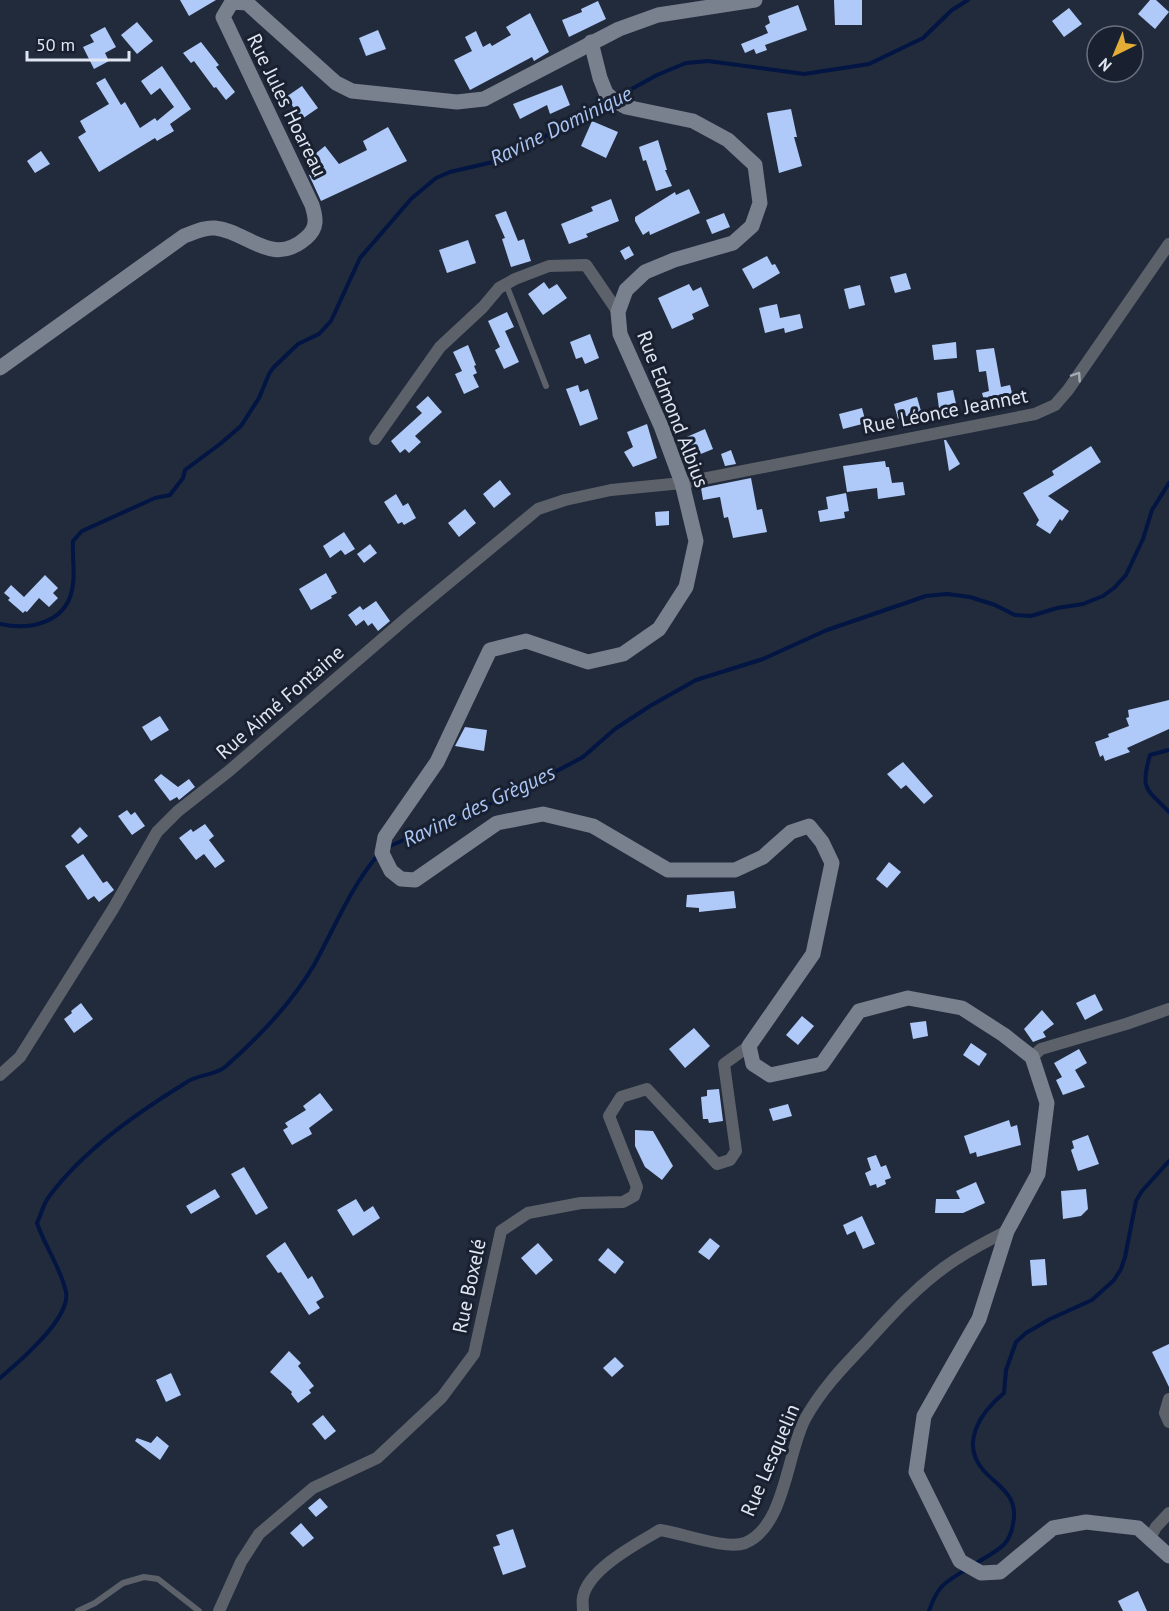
<svg xmlns="http://www.w3.org/2000/svg" width="1169" height="1611" font-family="'PT Sans',sans-serif">
	<style>
		.lines { fill: none; stroke-linecap: round; stroke-linejoin: round }
		.stream { stroke: #021543; stroke-width: 4 }
		.building { fill: #afc9f9 }
		.service { stroke: #5d626a; stroke-width: 6 }
		.minor { stroke: #5d626a; stroke-width: 12 }
		.secondary { stroke: #79808e; stroke-width: 15 }
		.oneway { stroke: #a5abb4 }
		.labels { text-anchor: middle; stroke-width: 6; stroke-linejoin: round; paint-order: stroke }
		.street-label { font-size: 20px; fill: #e0e6f1; stroke: #192131 }
		.water-label { font-size: 21px; font-style: italic; fill: #acc6f5; stroke: #192131 }
	</style>
	<rect width="100%" height="100%" fill="#222b3c"/>
	<g class="lines">
		<g class="stream">
			<polyline points="617,97 657,75 686,63 708,61 804,74 869,64 923,38 952,10 968,0"/>
			<path d="M0,624C32,631 69,622 73,584C75,570 72,555 73,541L82,531L155,498L170,495L183,478L185,470L220,444L241,426L259,398L269,374L273,368L298,344L319,334L331,321L360,258L411,199L436,178L450,172L493,162L578,120L611,101"/>
			<path d="M1169,750L1150,755C1140,790 1146,788 1169,812"/>
			<polyline points="388,847 417,834 445,826 474,810 508,797 583,757 615,729 650,706 696,680 763,659 827,630 926,596 947,594 970,597 995,605 1015,615 1031,616 1057,608 1083,604 1103,596 1114,588 1126,575 1143,539 1152,510 1169,483"/>
			<path d="M0,1378C19,1362 71,1318 66,1292C61,1268 45,1247 37,1223C41,1215 43,1205 48,1198C83,1150 137,1113 187,1082C198,1074 214,1076 225,1067C258,1038 291,1004 314,965C335,927 350,888 378,855"/>
			<path d="M973,1565C982,1559 993,1554 1001,1547C1008,1542 1012,1532 1013,1524C1019,1496 1000,1488 984,1471C959,1443 981,1412 1004,1393L1006,1370L1016,1342L1026,1333L1050,1319L1092,1300L1114,1280L1121,1269L1125,1257L1136,1201L1142,1191L1169,1161"/>
			<path d="M929,1611C938,1585 944,1583 967,1569"/>
		</g>
	</g>
	<g class="building">
		<polygon points="180,0 216,0 189,16"/>
		<polygon points="834,0 862,0 862,25 835,25"/>
		<polygon points="1150,0 1156,0 1169,12 1155,29 1138,14"/>
		<polygon points="598,1 606,19 569,37 562,20 582,12 581,9"/>
		<polygon points="798,5 807,30 765,45 767,50 756,54 754,49 745,53 741,44 768,33 765,26 770,23 768,16"/>
		<polygon points="1069,8 1082,24 1064,37 1052,21"/>
		<polygon points="530,13 549,52 534,61 532,57 470,90 454,60 472,51 465,37 476,31 483,47 490,43 492,46 511,35 506,27"/>
		<polygon points="137,22 153,41 137,54 121,35"/>
		<polygon points="105,27 116,47 105,53 109,61 94,69 83,47 94,42 90,35"/>
		<polygon points="378,30 386,49 366,56 359,38"/>
		<polygon points="201,42 219,65 216,67 235,92 226,100 216,87 214,88 194,61 191,63 183,53"/>
		<polygon points="162,66 191,109 170,124 174,131 157,141 155,138 99,172 78,137 86,132 80,121 109,104 96,83 105,78 121,105 125,102 140,128 155,118 157,121 174,107 160,88 151,95 141,81"/>
		<polygon points="562,85 570,105 550,114 547,105 520,119 513,104"/>
		<polygon points="302,86 318,108 302,119 286,97"/>
		<polygon points="791,109 797,137 794,137 802,166 779,173 767,113"/>
		<polygon points="592,121 618,132 606,158 581,146"/>
		<polygon points="388,127 407,161 321,201 309,175 324,167 315,154 325,146 339,164 367,150 363,141"/>
		<polygon points="658,140 667,170 665,170 672,186 656,191 646,160 643,161 639,147"/>
		<polygon points="41,151 50,164 35,173 27,161"/>
		<polygon points="689,189 700,213 650,235 649,231 643,235 635,221 635,217 675,192 676,195"/>
		<polygon points="611,199 619,221 586,234 588,237 569,244 561,224 593,211 591,207"/>
		<polygon points="506,211 518,241 524,239 531,261 511,267 502,239 505,238 495,215"/>
		<polygon points="724,213 730,227 712,234 706,220"/>
		<polygon points="468,240 476,263 447,273 439,250"/>
		<polygon points="629,246 634,255 625,260 620,251"/>
		<polygon points="767,256 772,265 775,264 780,273 753,289 742,269"/>
		<polygon points="906,273 911,289 895,293 890,277"/>
		<polygon points="544,282 549,289 557,284 567,298 543,315 528,294"/>
		<polygon points="689,284 693,291 701,287 709,306 692,314 694,319 672,329 658,298"/>
		<polygon points="860,285 865,305 849,309 844,289"/>
		<polygon points="777,304 780,318 800,314 803,328 785,333 784,328 765,333 759,308"/>
		<polygon points="507,312 514,327 505,331 519,362 504,369 495,350 500,347 488,321"/>
		<polygon points="590,334 599,358 585,364 582,357 576,359 570,342"/>
		<polygon points="956,342 957,358 934,360 932,345"/>
		<polygon points="468,345 476,365 474,366 477,373 473,375 479,387 464,394 455,374 462,371 453,352"/>
		<polygon points="994,348 1001,387 1010,385 1013,397 1007,398 1009,405 987,411 982,393 989,391 986,371 979,372 976,350"/>
		<polygon points="578,385 580,392 588,389 598,419 580,426 566,389"/>
		<polygon points="953,390 958,413 940,416 937,393"/>
		<polygon points="428,396 442,412 415,436 421,442 409,453 405,449 400,453 391,441 422,413 416,407"/>
		<polygon points="917,397 921,411 898,419 894,404"/>
		<polygon points="862,408 866,423 843,429 839,414"/>
		<polygon points="647,424 657,458 633,467 624,452 633,447 627,432"/>
		<polygon points="705,429 713,449 691,458 682,439"/>
		<polygon points="944,440 946,440 960,464 949,471"/>
		<polygon points="1091,446 1101,462 1048,496 1069,511 1062,521 1060,519 1050,534 1036,525 1039,520 1023,493 1054,475 1052,471"/>
		<polygon points="731,450 736,464 725,466 721,454"/>
		<polygon points="885,461 886,467 889,467 892,483 903,482 905,495 878,499 877,488 847,492 843,466"/>
		<polygon points="751,478 757,510 762,509 767,532 733,538 728,517 724,518 720,497 703,500 701,488"/>
		<polygon points="500,480 511,494 494,508 483,494"/>
		<polygon points="846,493 849,511 844,512 845,518 820,522 818,511 828,509 826,497"/>
		<polygon points="396,494 403,506 408,503 416,518 404,525 402,522 398,524 384,502"/>
		<polygon points="465,509 476,523 459,537 448,523"/>
		<polygon points="669,511 669,525 656,526 655,512"/>
		<polygon points="344,532 355,549 345,555 341,550 330,558 323,546"/>
		<polygon points="370,544 377,553 364,563 357,554"/>
		<polygon points="326,573 337,593 331,596 332,598 311,610 299,589"/>
		<polygon points="45,575 58,588 53,593 58,598 49,607 39,598 27,612 25,611 23,613 8,600 10,598 4,593 11,585 24,597"/>
		<polygon points="376,601 390,621 378,631 372,623 368,626 364,620 356,626 348,615 360,606 363,610"/>
		<polygon points="1169,700 1169,729 1127,748 1130,752 1105,761 1103,755 1100,757 1095,742 1109,737 1108,734 1129,726 1126,718 1129,717 1128,710"/>
		<polygon points="160,716 169,730 151,741 142,727"/>
		<polygon points="465,727 487,730 484,751 455,746"/>
		<polygon points="903,762 933,796 924,804 906,785 901,789 887,774"/>
		<polygon points="161,774 178,787 189,779 195,787 179,800 177,797 170,801 154,780"/>
		<polygon points="127,810 131,815 135,812 145,826 132,835 118,816"/>
		<polygon points="205,824 214,836 209,840 225,861 215,868 204,854 196,860 179,838 191,829 193,832"/>
		<polygon points="80,827 88,836 78,844 71,836"/>
		<polygon points="83,854 103,883 107,881 114,890 99,902 94,896 88,900 65,866"/>
		<polygon points="889,862 901,872 887,888 876,879"/>
		<polygon points="734,891 736,908 699,912 699,908 686,907 687,895"/>
		<polygon points="1095,994 1103,1010 1085,1020 1076,1003"/>
		<polygon points="81,1003 93,1019 74,1033 64,1019 72,1013 71,1011"/>
		<polygon points="1042,1010 1054,1024 1043,1032 1046,1037 1033,1042 1024,1029"/>
		<polygon points="802,1016 814,1026 798,1045 786,1035"/>
		<polygon points="926,1021 928,1036 913,1039 910,1023"/>
		<polygon points="694,1028 710,1046 685,1068 669,1049"/>
		<polygon points="971,1043 987,1054 979,1066 963,1055"/>
		<polygon points="1079,1049 1087,1063 1075,1070 1085,1087 1063,1095 1056,1080 1062,1077 1054,1063"/>
		<polygon points="719,1089 723,1121 709,1123 708,1119 703,1119 701,1097 707,1096 707,1090"/>
		<polygon points="320,1093 333,1110 309,1128 312,1134 292,1145 283,1130 288,1127 285,1123 306,1110 303,1106"/>
		<polygon points="788,1104 792,1116 773,1121 769,1109"/>
		<polygon points="1009,1120 1011,1127 1017,1125 1021,1145 977,1157 976,1152 970,1154 964,1136"/>
		<polygon points="635,1130 653,1131 673,1166 662,1180 645,1167 635,1146"/>
		<polygon points="1088,1135 1099,1164 1078,1171 1071,1150 1074,1148 1072,1141"/>
		<polygon points="876,1155 881,1167 886,1165 891,1178 885,1180 886,1184 877,1188 876,1184 870,1186 865,1173 871,1170 867,1158"/>
		<polygon points="244,1167 268,1208 256,1215 231,1174"/>
		<polygon points="976,1182 985,1203 963,1213 935,1213 936,1199 960,1199 956,1191"/>
		<polygon points="215,1189 220,1197 191,1214 186,1206"/>
		<polygon points="1086,1189 1088,1209 1081,1216 1063,1219 1061,1191"/>
		<polygon points="356,1199 364,1212 373,1206 380,1218 353,1236 337,1210"/>
		<polygon points="862,1216 875,1244 863,1249 855,1231 847,1235 843,1225"/>
		<polygon points="710,1238 720,1246 709,1260 698,1252"/>
		<polygon points="285,1242 308,1279 312,1276 324,1297 316,1302 320,1308 309,1315 281,1272 278,1273 266,1256"/>
		<polygon points="538,1243 553,1260 536,1275 521,1258"/>
		<polygon points="608,1248 624,1262 615,1274 598,1260"/>
		<polygon points="1045,1259 1047,1285 1032,1286 1030,1260"/>
		<polygon points="1169,1344 1169,1387 1152,1352"/>
		<polygon points="289,1351 301,1363 298,1366 314,1386 309,1390 311,1393 298,1403 291,1394 292,1392 270,1372"/>
		<polygon points="615,1357 624,1366 612,1377 603,1368"/>
		<polygon points="171,1373 181,1395 166,1402 156,1380"/>
		<polygon points="323,1415 336,1431 325,1440 312,1424"/>
		<polygon points="157,1436 169,1446 160,1460 135,1441 137,1438 151,1443"/>
		<polygon points="320,1498 328,1507 316,1517 308,1508"/>
		<polygon points="301,1523 314,1538 303,1547 290,1533"/>
		<polygon points="513,1529 526,1567 503,1575 493,1547 500,1545 496,1535"/>
		<polygon points="1138,1591 1147,1611 1123,1611 1118,1601"/>
	</g>
	<g class="lines">
		<g class="service">
			<polyline points="506,284 546,386"/>
			<polyline points="78,1611 95,1603 123,1583 144,1577 158,1579 199,1611"/>
		</g>
		<g class="minor">
			<polyline points="375,439 440,347 483,307 499,288 515,279 549,266 586,265 618,312"/>
			<polyline points="1032,1057 1041,1049 1126,1024 1169,1009"/>
			<polyline points="0,1075 20,1057 113,909 157,832 178,811 229,771 410,615 538,509 565,500 611,490 682,483 1035,414 1055,405 1068,390 1169,244"/>
			<polyline points="1169,1399 1165,1413 1169,1422"/>
			<polyline points="1150,1538 1156,1527 1169,1513"/>
			<polyline points="219,1611 241,1562 259,1534 313,1488 377,1458 442,1397 474,1354 501,1231 528,1213 581,1203 623,1202 634,1196 637,1187 609,1116 621,1097 647,1089 717,1164 730,1160 736,1151 724,1064 749,1046"/>
			<path d="M583,1611C583,1607 582,1601 583,1597C588,1569 638,1543 660,1530C682,1533 726,1550 745,1543C785,1527 787,1453 805,1419C821,1390 843,1367 865,1344C892,1314 921,1282 955,1260C972,1249 989,1240 1007,1231"/>
		</g>
		<g class="secondary">
			<polyline points="591,42 600,78 606,93 615,101 626,107 693,121 728,140 755,165 760,203 752,226 733,243 674,260 645,272 626,290 618,312 620,334 661,426 682,483 696,541 686,587 659,629 623,654 588,662 526,641 490,650 437,762 385,837 382,853 391,871 401,879 415,880 497,823 543,814 593,826 668,870 735,870 763,857 791,832 809,826 822,842 832,863 813,954 749,1046 753,1064 770,1075 822,1064 859,1011 908,998 962,1008 1004,1035 1032,1057 1047,1103 1038,1174 1007,1231 979,1319 924,1416 916,1472 960,1561 981,1573 1000,1572 1053,1528 1086,1522 1138,1528 1169,1556"/>
			<path d="M0,368L184,236C195,232 204,227 215,228C247,231 272,268 306,238C318,228 316,218 312,205L223,17L232,2L247,3L336,83L352,91L457,102L484,99L619,29L658,15L755,0"/>
		</g>
	</g>
	<defs><path id="oneway-chevron" d="M-2-3.5L2.5 0L-2 3.5" fill="none" stroke-width="1.6" stroke-linecap="round" stroke-linejoin="round" transform="scale(1.5)"/></defs>
	<use class="oneway" href="#oneway-chevron" transform="translate(1077 376) rotate(-56)"/>
	<g class="labels">
		<g class="street-label">
			<text transform="translate(287 105) rotate(64)" y="7">Rue Jules Hoareau</text>
			<text transform="translate(673 409) rotate(69)" y="7">Rue Edmond Albius</text>
			<text transform="translate(945 411) rotate(-11)" y="7">Rue Léonce Jeannet</text>
			<text transform="translate(280 702) rotate(-41)" y="7">Rue Aimé Fontaine</text>
			<text transform="translate(469 1286) rotate(-78)" y="7">Rue Boxelé</text>
			<text transform="translate(770 1460) rotate(-67)" y="7">Rue Lesquelin</text>
		</g>
		<g class="water-label">
			<text transform="translate(561 126) rotate(-26)" y="7">Ravine Dominique</text>
			<text transform="translate(479 806) rotate(-25)" y="7">Ravine des Grègues</text>
		</g>
	</g>
	<g transform="translate(1115 54) rotate(223)"><circle r="28" fill="#192131" stroke="#69707e" stroke-width="1.5"/>
	<path d="M0-4.5L10 22L0 15L-10 22Z" fill="#e4ad35"/>
	<text y="-9" font-size="16" font-weight="bold" text-anchor="middle" fill="#e0e6f1">N</text>
	</g>
	<path d="M27 51v9h102v-9" fill="none" stroke="#e0e6f1" stroke-width="3"/>
	<text x="36" y="51" font-size="18" fill="#e0e6f1" stroke="#192131" stroke-width="4.5" paint-order="stroke">50 m</text>
</svg>
